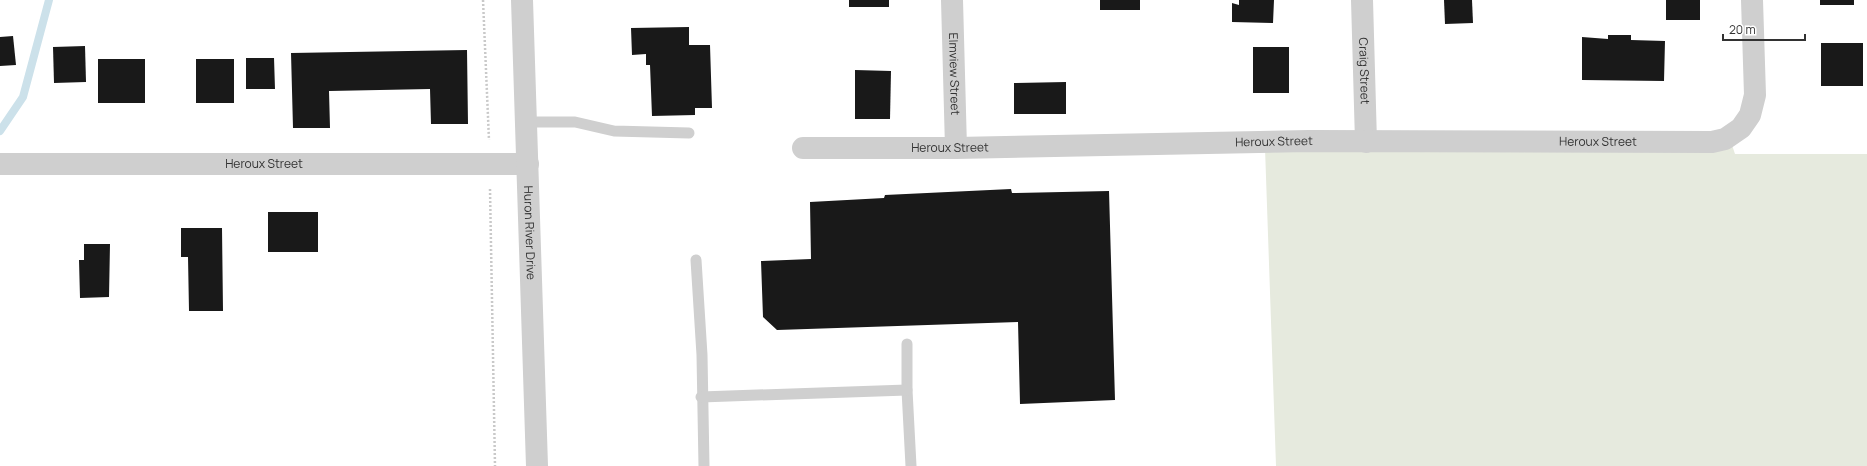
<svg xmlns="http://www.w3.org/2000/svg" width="1867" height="466" font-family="Manrope,sans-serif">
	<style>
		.green { fill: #e6eade }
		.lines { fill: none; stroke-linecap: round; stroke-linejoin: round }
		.stream { stroke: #cce1ea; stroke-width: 8 }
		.building { fill: #191919 }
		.path { stroke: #c9c9c9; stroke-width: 2.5; stroke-dasharray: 2 2; stroke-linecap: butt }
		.service { stroke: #cfcfcf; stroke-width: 11 }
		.minor { stroke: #cfcfcf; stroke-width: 22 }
		.tertiary { stroke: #cfcfcf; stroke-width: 22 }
		.labels { text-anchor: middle; stroke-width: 4; stroke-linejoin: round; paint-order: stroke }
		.street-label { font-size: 12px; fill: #323232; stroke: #fff }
	</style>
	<rect width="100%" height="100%" fill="#fff"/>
	<polygon class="green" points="1731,142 1735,154 1867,154 1867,466 1276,466 1265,148"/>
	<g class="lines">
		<polyline class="stream" points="0,131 23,97 49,0"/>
	</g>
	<g class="building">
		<rect x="849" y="0" width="40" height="7"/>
		<rect x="1100" y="0" width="40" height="10"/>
		<polygon points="1239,0 1274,0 1273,23 1232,22 1232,3 1239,5"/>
		<polygon points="1444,0 1472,0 1473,23 1445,24"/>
		<rect x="1666" y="0" width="34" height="20"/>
		<rect x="1820" y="0" width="34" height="5"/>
		<polygon points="689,27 689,45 710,45 712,108 695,108 695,115 652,116 650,65 646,65 646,54 632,55 631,28"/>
		<polygon points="1608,35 1631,35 1631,40 1665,41 1664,81 1582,80 1582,37 1608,39"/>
		<polygon points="13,36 16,65 0,66 0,37"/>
		<rect x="1821" y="43" width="42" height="43"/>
		<polygon points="85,46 86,82 54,83 53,47"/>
		<rect x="1253" y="47" width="36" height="46"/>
		<polygon points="467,50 468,124 431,124 430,89 329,91 330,128 293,128 291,53"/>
		<polygon points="246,58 274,58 275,89 246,89"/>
		<rect x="98" y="59" width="47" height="44"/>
		<rect x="196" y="59" width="38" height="44"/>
		<polygon points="855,70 891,71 890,119 855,119"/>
		<polygon points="1066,82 1066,114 1014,114 1014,83"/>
		<polygon points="1011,189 1012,193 1109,191 1115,400 1020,404 1018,322 777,330 763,317 761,261 811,259 810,202 884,198 885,195"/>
		<rect x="268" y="212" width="50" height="40"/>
		<polygon points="181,228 222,228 223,311 189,311 188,257 181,257"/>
		<polygon points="84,244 110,244 109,297 80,298 79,260 84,260"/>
	</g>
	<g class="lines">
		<g class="path">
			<polyline points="483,0 489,140"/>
			<polyline points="490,189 495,466"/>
		</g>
		<g class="service">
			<polyline points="527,122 575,122 614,131 689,133"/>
			<polyline points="696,260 702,355 704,466"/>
			<polyline points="907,344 907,390 911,466"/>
			<polyline points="701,397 907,390"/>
		</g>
		<g class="minor">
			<path id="s1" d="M952,0L956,148"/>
			<path id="s2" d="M1362,0L1366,142"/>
			<path id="s3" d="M803,148H956L1309,141L1712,142L1725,139L1741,128L1750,115L1755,95L1752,0"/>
			<path id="s4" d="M0,164H528"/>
		</g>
		<path class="tertiary" id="s5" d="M522,0L537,466"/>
	</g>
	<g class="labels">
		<g class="street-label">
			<text dy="4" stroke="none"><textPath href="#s2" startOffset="71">Craig Street</textPath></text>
			<text dy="4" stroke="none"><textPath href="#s1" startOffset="74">Elmview Street</textPath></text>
			<text dy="4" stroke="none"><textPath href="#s3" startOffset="471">Heroux Street</textPath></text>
			<text dy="4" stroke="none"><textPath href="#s3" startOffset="795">Heroux Street</textPath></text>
			<text dy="4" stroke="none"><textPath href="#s3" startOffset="147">Heroux Street</textPath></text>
			<text dy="4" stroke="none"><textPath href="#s4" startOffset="264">Heroux Street</textPath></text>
			<text dy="4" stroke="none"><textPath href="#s5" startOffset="233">Huron River Drive</textPath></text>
		</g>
	</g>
	<path d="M1723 34v6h82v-6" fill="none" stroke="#323232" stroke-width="2"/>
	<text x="1729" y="34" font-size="12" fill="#323232" stroke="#ffffff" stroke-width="3" paint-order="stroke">20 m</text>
</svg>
